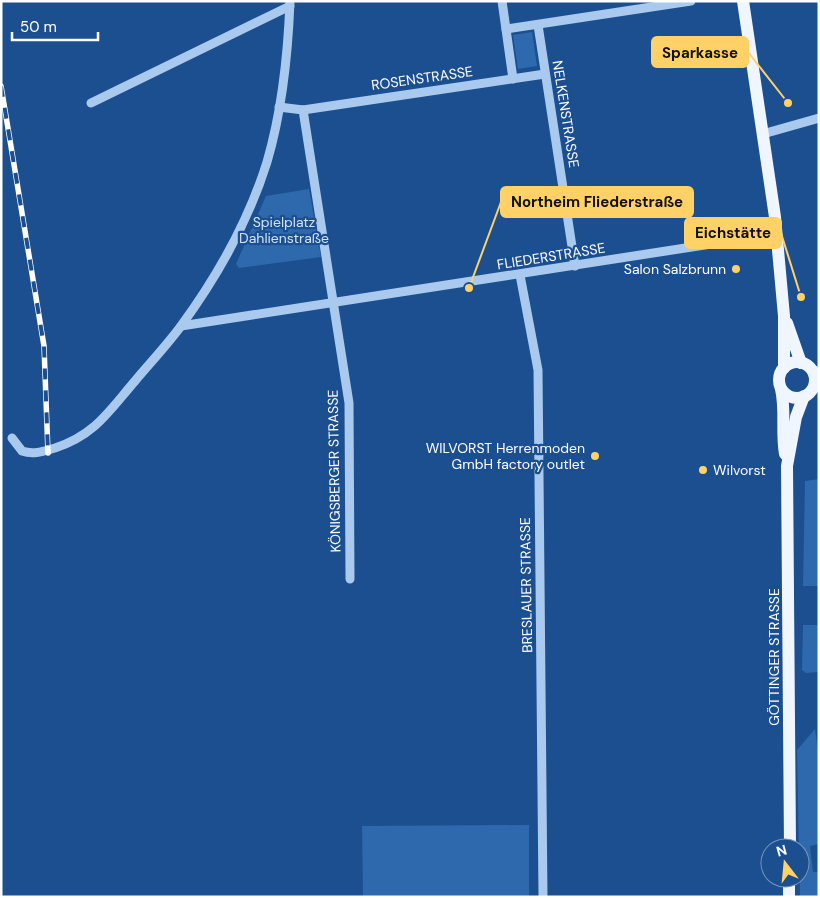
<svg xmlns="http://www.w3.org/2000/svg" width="820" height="898" font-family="'DM Sans',sans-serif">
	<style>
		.green { fill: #2e69ad }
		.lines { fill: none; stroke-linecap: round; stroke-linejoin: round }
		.minor { stroke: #a9c9ee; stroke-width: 9 }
		.major { stroke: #f0f6ff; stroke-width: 12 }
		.rail-casing { stroke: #fff; stroke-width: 5.5 }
		.rail { stroke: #1b4f8f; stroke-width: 4; stroke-dasharray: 11; stroke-linecap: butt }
		.poi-dot { fill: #ffd166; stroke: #1b4f8f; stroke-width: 2 }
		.labels { text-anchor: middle; stroke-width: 4.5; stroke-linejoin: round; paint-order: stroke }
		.street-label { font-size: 14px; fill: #fff; stroke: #1b4f8f }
		.park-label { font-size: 14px; fill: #cfe3fa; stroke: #1b4f8f }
		.poi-label { font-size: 14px; fill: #fff; stroke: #1b4f8f; text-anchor: end }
		.leader { fill: none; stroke: #ffd166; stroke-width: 2 }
		.callout-dot { fill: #ffd166; stroke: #1b4f8f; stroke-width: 2 }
		.callout { fill: #ffd166; stroke: #ffd166; stroke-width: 2 }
		.callout-label { font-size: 15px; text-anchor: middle; font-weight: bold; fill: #111 }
	</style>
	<rect width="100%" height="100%" fill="#1b4f8f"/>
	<g class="green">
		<polygon points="532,32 537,66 518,69 513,35"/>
		<polygon points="309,189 321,257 239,268 236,264 266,196"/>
		<polygon points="819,479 819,586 803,586 805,481"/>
		<polygon points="803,625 819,625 819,672 806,673 802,670"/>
		<polygon points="815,729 819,758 819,844 810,846 813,872 819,872 819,897 800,897 797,750"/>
		<polygon points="529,825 529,897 363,897 362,826"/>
	</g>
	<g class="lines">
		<g class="minor">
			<polyline points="502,1 513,79"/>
			<polyline points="538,25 575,266"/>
			<polyline points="506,29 691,1"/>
			<polyline points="91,103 290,6"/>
			<polyline points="279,107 303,110 349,403 350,579"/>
			<polyline points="303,110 545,74"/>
			<polyline points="763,134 819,118"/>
			<polyline points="520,275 538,370 543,897"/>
			<polyline points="181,326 776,234"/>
			<polyline points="811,369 819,372"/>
			<polyline points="811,390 819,386"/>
			<path d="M12,438L22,451C34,455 44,451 55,448C95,435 109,411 135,381C150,363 167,345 181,326C216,278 249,220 267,162C282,111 288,54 290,1"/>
		</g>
		<g class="major">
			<polyline points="743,1 775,217 784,316 784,368"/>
			<polyline points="787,323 801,363"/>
			<circle cx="797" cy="380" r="18"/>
			<path d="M781,389C786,411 781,432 785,454"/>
			<polyline points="790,848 787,466 796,417 804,396"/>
			<polyline points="789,897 789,878"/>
		</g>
		<g class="rail-casing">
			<polyline id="rail" points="1,86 44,346 48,453"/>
		</g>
		<use href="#rail" class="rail"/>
	</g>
	<g class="poi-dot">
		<circle cx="736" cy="269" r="5"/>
		<circle cx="595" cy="456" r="5"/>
		<circle cx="703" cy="470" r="5"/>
	</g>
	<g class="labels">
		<g class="street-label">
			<text transform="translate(422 78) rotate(-8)" y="5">ROSENSTRASSE</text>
			<text transform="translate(566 114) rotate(81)" y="5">NELKENSTRASSE</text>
			<text transform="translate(551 256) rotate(-9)" y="5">FLIEDERSTRASSE</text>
			<text transform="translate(334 471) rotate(-91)" y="5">KÖNIGSBERGER STRASSE</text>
			<text transform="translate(526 585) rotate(-91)" y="5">BRESLAUER STRASSE</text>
			<text transform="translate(774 657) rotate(-90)" y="5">GÖTTINGER STRASSE</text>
		</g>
		<g class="park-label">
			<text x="284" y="227">Spielplatz<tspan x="284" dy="16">Dahlienstraße</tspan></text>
		</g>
		<g class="poi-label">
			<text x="726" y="274">Salon Salzbrunn</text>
			<text x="585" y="453">WILVORST Herrenmoden<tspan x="585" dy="16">GmbH factory outlet</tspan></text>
			<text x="713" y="475" text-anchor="start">Wilvorst</text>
		</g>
	</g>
	<path class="leader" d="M788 103L748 52M469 288L501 202M801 297L781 233"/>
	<g class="callout-dot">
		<circle cx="788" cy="103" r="5"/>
		<circle cx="469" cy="288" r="5"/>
		<circle cx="801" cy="297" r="5"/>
	</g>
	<g class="callout">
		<rect x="652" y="37" width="96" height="30" rx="5"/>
		<rect x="501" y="187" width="192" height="30" rx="5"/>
		<rect x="685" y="218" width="96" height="30" rx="5"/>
	</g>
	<g class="callout-label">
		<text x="700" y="58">Sparkasse</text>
		<text x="597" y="207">Northeim Fliederstraße</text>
		<text x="733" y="238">Eichstätte</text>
	</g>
	<rect width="820" height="898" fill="none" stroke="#ffffff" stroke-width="5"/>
	<g transform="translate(785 863) rotate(344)"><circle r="24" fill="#1b4f8f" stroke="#7695bc"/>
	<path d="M0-4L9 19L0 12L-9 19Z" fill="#ffd166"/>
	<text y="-8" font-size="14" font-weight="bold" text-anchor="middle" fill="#ffffff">N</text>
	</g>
	<path d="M12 32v8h86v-8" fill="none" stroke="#ffffff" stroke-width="2.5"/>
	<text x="20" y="32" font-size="15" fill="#ffffff" stroke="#1b4f8f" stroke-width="4" paint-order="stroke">50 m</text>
</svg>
